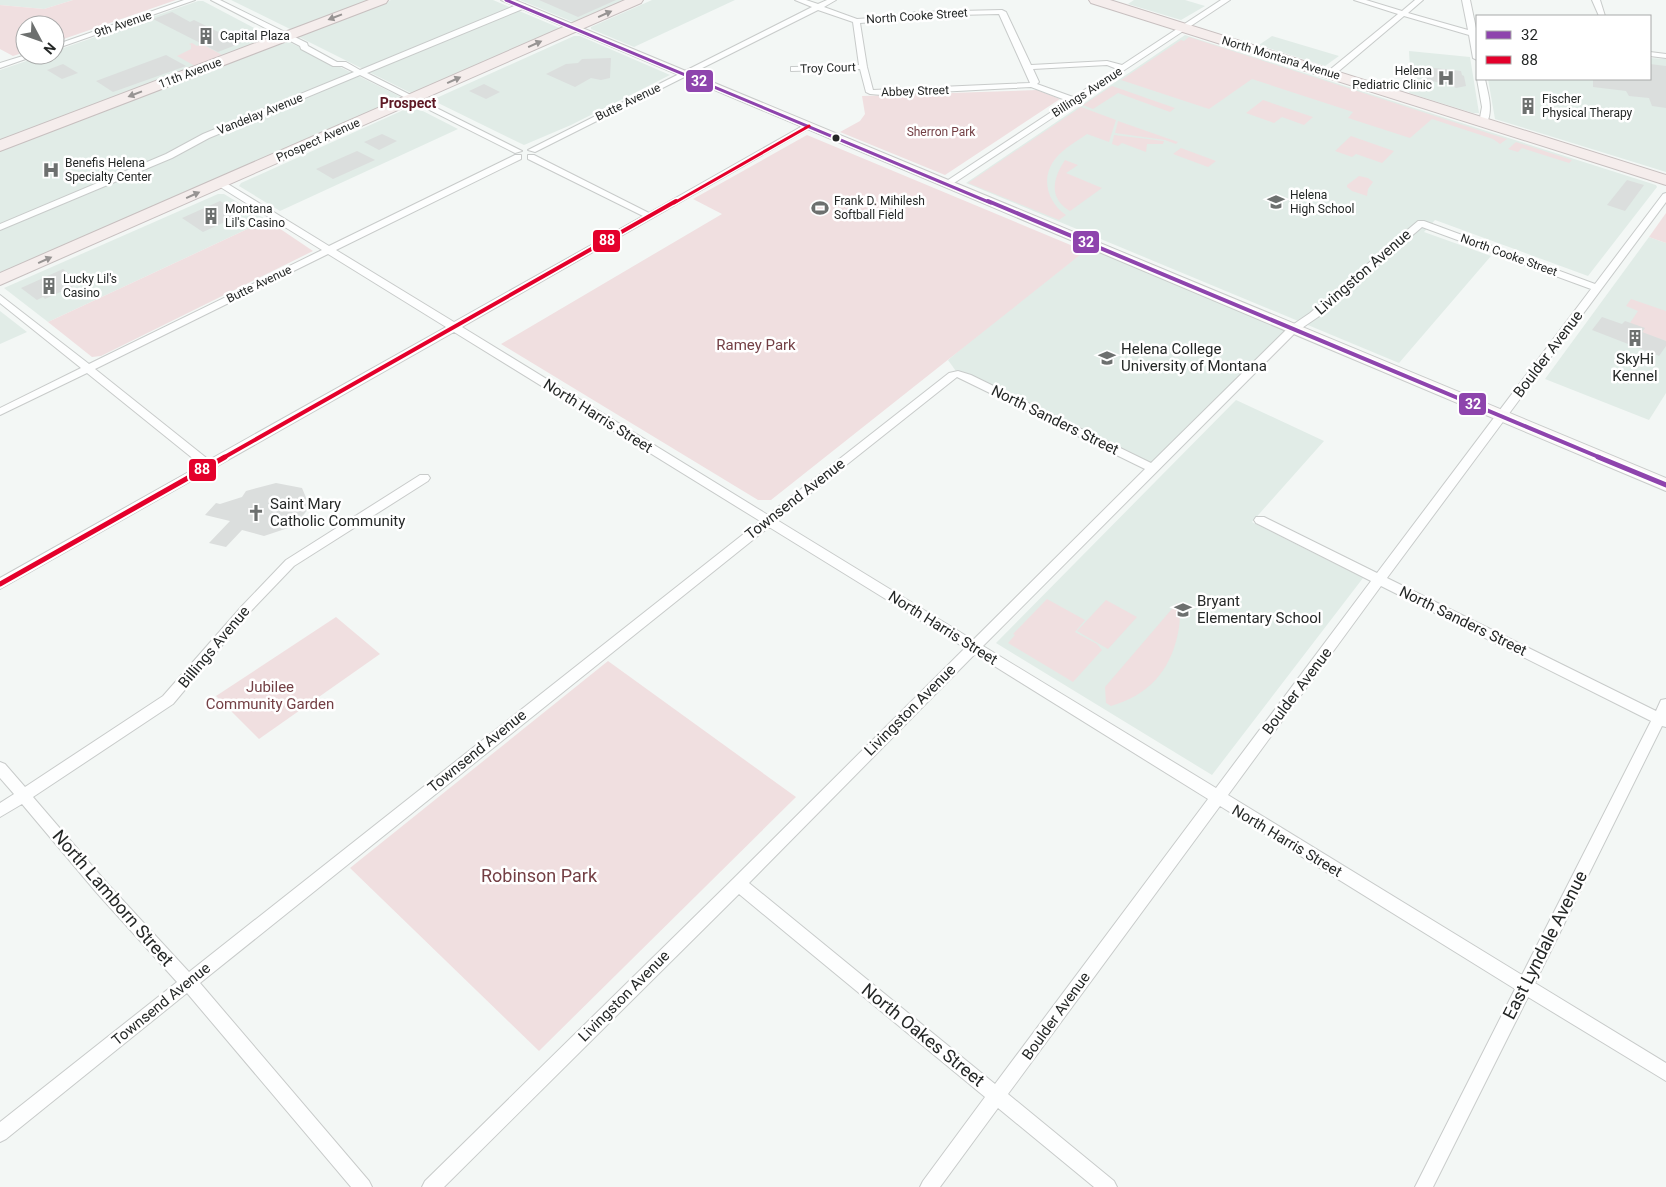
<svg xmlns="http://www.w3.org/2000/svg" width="1666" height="1187" font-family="Roboto,sans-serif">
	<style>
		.built { fill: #e1ece7 }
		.green { fill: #f0dfe0 }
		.building { fill: #dbdedd }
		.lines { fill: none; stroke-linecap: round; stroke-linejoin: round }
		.street-casing { stroke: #c8cbca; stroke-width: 2 }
		.secondary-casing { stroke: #c8cbca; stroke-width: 2 }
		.highway-casing { stroke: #c7bfbf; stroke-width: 2 }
		.street { fill: #fdfefe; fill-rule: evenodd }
		.secondary { fill: #fbf9f8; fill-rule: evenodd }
		.highway { fill: #f5edec; fill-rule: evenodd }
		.bus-1-far2-casing { stroke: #fff; stroke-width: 5.5 }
		.bus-1-far1-casing { stroke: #fff; stroke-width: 7 }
		.bus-1-casing { stroke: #fff; stroke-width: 9 }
		.bus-2-far2-casing { stroke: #fff; stroke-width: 5.5 }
		.bus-2-far1-casing { stroke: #fff; stroke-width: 7 }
		.bus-2-casing { stroke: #fff; stroke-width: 9 }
		.bus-1-far2 { stroke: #8e44ad; stroke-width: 3 }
		.bus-1-far1 { stroke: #8e44ad; stroke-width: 4 }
		.bus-1 { stroke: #8e44ad; stroke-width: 5 }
		.bus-2-far2 { stroke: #e4002b; stroke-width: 3 }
		.bus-2-far1 { stroke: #e4002b; stroke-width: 4 }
		.bus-2 { stroke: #e4002b; stroke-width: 5 }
		.oneway { fill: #979493 }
		.bus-dot { fill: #252827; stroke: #fff; stroke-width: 2 }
		.labels { text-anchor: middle; stroke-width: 5; stroke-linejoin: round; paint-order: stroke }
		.far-street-label { font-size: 12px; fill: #252827; stroke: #fff }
		.far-poi-label { font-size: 12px; fill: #252827; stroke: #fff; text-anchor: start }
		.far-park-label { font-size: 12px; fill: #733f44; stroke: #fff }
		.far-neighbourhood-label { font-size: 14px; font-weight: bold; fill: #5d1824; stroke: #fff }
		.street-label { font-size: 15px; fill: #252827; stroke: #fff }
		.park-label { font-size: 15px; fill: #733f44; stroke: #fff }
		.poi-label { font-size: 15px; fill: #252827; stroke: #fff; text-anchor: start }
		.near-park-label { font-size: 18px; fill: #733f44; stroke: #fff }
		.near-street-label { font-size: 18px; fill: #252827; stroke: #fff }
		.line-badge { stroke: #fff; stroke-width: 2 }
		.badge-label { font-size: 14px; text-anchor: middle; font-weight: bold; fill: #fff }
	</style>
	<rect width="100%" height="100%" fill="#f3f7f5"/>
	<g class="built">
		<polygon points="0,0 73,0 44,9 0,5"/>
		<polygon points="231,0 370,0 294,29 290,29"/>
		<polygon points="391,0 493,0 562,29 413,94 297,36"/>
		<polygon points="520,0 624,0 573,22"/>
		<polygon points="652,0 735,0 634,47 591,29 591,27"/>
		<polygon points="1134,0 1185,0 1205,6 1181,20 1128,4"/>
		<polygon points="198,1 203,1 271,37 0,141 0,70 44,55 55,55 55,51"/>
		<polygon points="1185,35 1656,185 1657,187 1588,276 1435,220 1424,232 1491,256 1399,363 966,183"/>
		<polygon points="574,36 580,36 670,75 571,125 524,145 432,100"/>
		<polygon points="1272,36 1339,56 1325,66 1259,45"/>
		<polygon points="287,41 403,98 0,274 0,151"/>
		<polygon points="1409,51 1470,57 1479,113 1473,113 1409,93 1411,89"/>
		<polygon points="1650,58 1666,59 1666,172 1495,119 1488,79 1650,79"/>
		<polygon points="415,107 458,129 280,211 239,186 241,183 408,108"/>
		<polygon points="218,194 224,194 267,220 48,322 4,288"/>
		<polygon points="1649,237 1666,243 1666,393 1649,420 1545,379"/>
		<polygon points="1092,245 1292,330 1152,468 958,374 948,360 970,341"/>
		<polygon points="0,311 27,332 0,344"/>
		<polygon points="1236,400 1324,441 1252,522 1363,578 1212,775 996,643"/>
	</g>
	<g class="green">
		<polygon points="73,0 176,0 55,42 55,25 25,25 25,52 13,56 0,49 0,5 44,9"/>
		<polygon points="1189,37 1494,135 1507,139 1500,144 1493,139 1432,119 1410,138 1348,118 1353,112 1252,79 1209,109 1121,80 1181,40 1184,41"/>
		<polygon points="192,43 197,46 202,44 222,55 195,66 177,56 191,49 191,45 189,44"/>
		<polygon points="1112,86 1175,108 1170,112 1118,93 1093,109 1083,105"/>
		<polygon points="1037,90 1060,99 945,175 840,132 860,121 865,114 862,96"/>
		<polygon points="1263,100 1313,117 1304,125 1282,117 1274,123 1246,113"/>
		<path d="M1081,107L1116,120L1109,142L1087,134C1077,141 1063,149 1056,158C1040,177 1047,202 1066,215L1059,220L968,183Z"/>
		<polygon points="1118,121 1178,142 1176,144 1165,140 1115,133"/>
		<polygon points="807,135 1085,251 771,500 758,500 501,344 722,214 693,199"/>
		<polygon points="1114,135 1164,141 1163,144 1147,144 1146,152 1122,143 1118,146 1112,144"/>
		<polygon points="1351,136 1391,150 1394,151 1382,163 1356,154 1352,157 1335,151"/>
		<polygon points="1516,142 1572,160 1569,163 1522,148 1518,152 1508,149"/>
		<polygon points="1181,148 1216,161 1208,167 1173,154"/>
		<path d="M1065,160L1078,165L1066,173L1102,188L1070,211C1048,198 1053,178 1065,160Z"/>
		<polygon points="1359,176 1368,178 1373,182 1368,189 1367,196 1352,191 1347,187 1347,185"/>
		<polygon points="1666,213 1666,243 1649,237"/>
		<polygon points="267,220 313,251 101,356 92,357 48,322"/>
		<polygon points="1631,299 1666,311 1666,341 1642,333 1644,329 1630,323 1638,311 1626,306"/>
		<polygon points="1047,599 1085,620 1075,632 1097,644 1102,650 1073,682 1008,643 1015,635 1013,634"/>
		<polygon points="1106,600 1137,617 1108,649 1077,631"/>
		<path d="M1177,603C1181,614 1180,623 1178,633C1170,672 1148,695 1111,706L1106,703L1105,687Z"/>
		<polygon points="336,617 380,654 259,739 216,696"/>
		<polygon points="608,661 796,797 539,1051 350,868"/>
	</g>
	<g class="building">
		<polygon points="539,0 616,0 578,17"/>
		<polygon points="172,12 190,22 194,20 241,43 218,52 153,19"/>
		<polygon points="166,55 186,66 113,92 96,81"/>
		<polygon points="611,58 610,78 601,80 591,78 575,87 546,74 566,64 578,63 582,59"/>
		<polygon points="63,64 78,73 62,79 47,70"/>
		<polygon points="1650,64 1666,66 1666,108 1652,106 1649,98 1629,96 1626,91 1593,87 1593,79 1650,79"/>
		<polygon points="1426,67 1461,71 1462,75 1464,76 1466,86 1456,88 1451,85 1427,80"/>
		<polygon points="484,84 500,92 486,99 469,91"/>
		<polygon points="382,134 397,141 379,150 364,142"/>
		<polygon points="357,151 375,160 333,179 316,169"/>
		<polygon points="1627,180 1644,185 1625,211 1607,205"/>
		<polygon points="220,201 242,214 203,232 182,218"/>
		<polygon points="63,269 79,281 76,282 78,284 45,299 43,297 37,300 21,288"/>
		<polygon points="1602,317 1622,324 1625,321 1645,328 1642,332 1666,341 1666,346 1659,356 1592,330"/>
		<polygon points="276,483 302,488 310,507 294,526 264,536 242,530 226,547 209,543 230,521 205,515 216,503 220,504 242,497 246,491"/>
	</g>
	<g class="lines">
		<g class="street-casing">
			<g id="street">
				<polygon points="184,0 195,0 55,49 55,45"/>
				<polygon points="211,0 220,0 307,43 308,46 337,62 346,62 360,70 519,4 525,4 525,8 367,73 522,151 515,153 360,75 209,138 172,158 0,230 0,224 166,154 203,134 354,72 342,66 333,66 301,49 300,46"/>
				<path d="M795,0H806L818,4L827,0H836L824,7L857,19L901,16L916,12L1002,10L1006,12L1031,65L1107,61L1122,65L1221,0H1230L948,187L945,186V182L1068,101L1031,87L882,95L870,94L866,92L860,69L791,71V67H794L859,65L853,22L818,10L535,152L528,150L812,7ZM999,14L1030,83L873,90L867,67L860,23L901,20L916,16ZM1107,65L1117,69L1073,97L1037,84L1039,82L1033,69Z"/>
				<polygon points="1354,0 1366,0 1402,11 1415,0 1423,0 1408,13 1468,30 1462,0 1470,0 1477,33 1477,60 1473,58 1469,35 1404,16 1333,76 1327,76 1327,72 1398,14"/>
				<polygon points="1592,0 1600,0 1605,16 1599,16"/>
				<polygon points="1650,52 1666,54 1666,58 1650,56"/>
				<polygon points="26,55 37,55 0,68 0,63"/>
				<path d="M1477,79H1485C1488,94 1494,110 1486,125H1483L1479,123L1482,107Z"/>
				<path d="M806,124L813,126L462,327L768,515L949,373L958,371L971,375L1151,463L1288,328L1310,313L1418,221H1424L1595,284L1663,194L1666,193V202L1387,578L1656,711L1661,700L1666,699V727L1662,726L1535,983L1666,1063V1081L1528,997L1433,1187H1415L1515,989L1220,806L1008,1094L1114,1181L1117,1187H1094L998,1108L940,1187H920L923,1181L985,1097L739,894L444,1187H422L425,1181L733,879L965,648L769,527L200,983L369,1181L372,1187H351L187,993L6,1139L0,1142V1122L177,982L96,892L22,804L0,817V803L14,794L0,778V762L5,764L25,787L163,696L242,606L286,560L420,475H428L430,478L428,481L294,566L250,612L173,704L33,797L106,882L189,972L760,521L454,332L0,589V578L201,465L87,373L0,415V408L81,368L0,303V295L89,364L322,250L217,185V181H223L329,246L515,155H521V159L336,250L454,322L643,216L528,159V155H534L649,213ZM1422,227L1591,289L1377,573L1264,517H1256L1254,520L1256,523L1371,581L1216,788L983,646L1296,332L1318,317ZM328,254L446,327L209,460L95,369ZM957,377L1145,469L973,640L777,520ZM1381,586L1651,721L1522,975L1228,795ZM975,654L1208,799L995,1084L749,883Z"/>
			</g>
		</g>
		<g class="secondary-casing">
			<polygon id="secondary" points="501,0 515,0 1666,478 1666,491"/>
		</g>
		<g class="highway-casing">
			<g id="highway">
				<polygon points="369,0 388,0 386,3 0,151 0,140"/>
				<polygon points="625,0 643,0 641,3 0,285 0,273"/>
				<polygon points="1089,0 1110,0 1666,175 1666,185 1091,3"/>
			</g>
		</g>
		<use href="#street" class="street"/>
		<use href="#secondary" class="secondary"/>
		<use href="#highway" class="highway"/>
		<g class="bus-1-far2-casing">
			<polyline id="bus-1-far2" points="506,0 991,203"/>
		</g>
		<g class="bus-1-far1-casing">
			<polyline id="bus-1-far1" points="988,201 1601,458"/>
		</g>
		<g class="bus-1-casing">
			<polyline id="bus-1" points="1598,457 1666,485"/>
		</g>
		<g class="bus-2-far2-casing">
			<polyline id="bus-2-far2" points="674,203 809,126"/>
		</g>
		<g class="bus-2-far1-casing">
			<polyline id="bus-2-far1" points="223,458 676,201"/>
		</g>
		<g class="bus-2-casing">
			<polyline id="bus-2" points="0,584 225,457"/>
		</g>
		<use href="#bus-1-far2" class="bus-1-far2"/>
		<use href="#bus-1-far1" class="bus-1-far1"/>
		<use href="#bus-1" class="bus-1"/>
		<use href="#bus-2-far2" class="bus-2-far2"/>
		<use href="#bus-2-far1" class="bus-2-far1"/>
		<use href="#bus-2" class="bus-2"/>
	</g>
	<defs><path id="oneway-solid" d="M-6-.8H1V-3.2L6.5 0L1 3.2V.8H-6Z" transform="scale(1.25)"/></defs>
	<g class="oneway">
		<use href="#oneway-solid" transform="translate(605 14) rotate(-24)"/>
		<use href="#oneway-solid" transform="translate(335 17) rotate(159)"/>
		<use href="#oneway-solid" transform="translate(535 44) rotate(-24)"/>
		<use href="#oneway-solid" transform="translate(454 80) rotate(-24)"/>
		<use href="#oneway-solid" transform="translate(135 94) rotate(159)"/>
		<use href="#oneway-solid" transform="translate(193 195) rotate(-24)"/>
		<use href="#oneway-solid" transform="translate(45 260) rotate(-24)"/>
	</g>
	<defs>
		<g id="building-bare" transform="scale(1.35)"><path d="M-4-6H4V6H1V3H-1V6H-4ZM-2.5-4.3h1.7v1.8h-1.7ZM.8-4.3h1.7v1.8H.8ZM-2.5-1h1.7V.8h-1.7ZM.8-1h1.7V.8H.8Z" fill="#6d706f" stroke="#fff" stroke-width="2.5" paint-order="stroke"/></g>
		<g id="hospital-bare" transform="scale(1.35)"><path d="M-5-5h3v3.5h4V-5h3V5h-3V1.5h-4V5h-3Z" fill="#6d706f" stroke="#fff" stroke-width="2.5" paint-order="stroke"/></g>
		<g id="school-bare" transform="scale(1.35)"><path d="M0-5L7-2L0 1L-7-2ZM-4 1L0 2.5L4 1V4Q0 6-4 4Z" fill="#6d706f" stroke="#fff" stroke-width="2.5" paint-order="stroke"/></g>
		<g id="stadium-bare" transform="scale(1.35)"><path d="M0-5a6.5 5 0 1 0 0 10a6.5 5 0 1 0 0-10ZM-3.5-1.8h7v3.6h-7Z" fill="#6d706f" stroke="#fff" stroke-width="2.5" paint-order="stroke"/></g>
		<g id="university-bare" transform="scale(1.35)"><path d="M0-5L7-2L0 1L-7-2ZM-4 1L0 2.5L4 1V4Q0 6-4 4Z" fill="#6d706f" stroke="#fff" stroke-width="2.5" paint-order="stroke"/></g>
		<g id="church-bare" transform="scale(1.35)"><path d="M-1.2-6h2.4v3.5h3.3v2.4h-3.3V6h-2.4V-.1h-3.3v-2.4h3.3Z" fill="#6d706f" stroke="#fff" stroke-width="2.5" paint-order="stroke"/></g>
	</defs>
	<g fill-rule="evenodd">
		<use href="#building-bare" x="206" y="36"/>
		<use href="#hospital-bare" x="1446" y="78"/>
		<use href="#building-bare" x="1528" y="106"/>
		<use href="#hospital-bare" x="51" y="170"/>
		<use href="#school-bare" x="1276" y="202"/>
		<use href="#stadium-bare" x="820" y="208"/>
		<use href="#building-bare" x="211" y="216"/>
		<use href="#building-bare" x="49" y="286"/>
		<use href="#building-bare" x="1635" y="338"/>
		<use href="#university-bare" x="1107" y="358"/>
		<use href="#church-bare" x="256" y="513"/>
		<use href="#school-bare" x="1183" y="610"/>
	</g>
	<circle class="bus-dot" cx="836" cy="138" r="4.5"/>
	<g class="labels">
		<g class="far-street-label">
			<text transform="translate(917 16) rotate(-4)" y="4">North Cooke Street</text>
			<text transform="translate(123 24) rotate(-19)" y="4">9th Avenue</text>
			<text transform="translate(1281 58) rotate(17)" y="4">North Montana Avenue</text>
			<text transform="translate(828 68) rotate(-2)" y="4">Troy Court</text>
			<text transform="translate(190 73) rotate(-21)" y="4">11th Avenue</text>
			<text transform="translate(915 91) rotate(-2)" y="4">Abbey Street</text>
			<text transform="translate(1087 92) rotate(-33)" y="4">Billings Avenue</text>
			<text transform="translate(628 102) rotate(-26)" y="4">Butte Avenue</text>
			<text transform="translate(260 114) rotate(-22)" y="4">Vandelay Avenue</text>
			<text transform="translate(318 140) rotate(-24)" y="4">Prospect Avenue</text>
			<text transform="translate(1509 255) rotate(20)" y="4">North Cooke Street</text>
			<text transform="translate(259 284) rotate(-26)" y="4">Butte Avenue</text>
		</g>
		<g class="far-poi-label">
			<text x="220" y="40">Capital Plaza</text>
			<text x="1432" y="75" text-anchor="end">Helena<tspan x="1432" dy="14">Pediatric Clinic</tspan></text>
			<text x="1542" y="103">Fischer<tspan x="1542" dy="14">Physical Therapy</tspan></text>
			<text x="65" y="167">Benefis Helena<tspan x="65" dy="14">Specialty Center</tspan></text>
			<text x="1290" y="199">Helena<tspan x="1290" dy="14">High School</tspan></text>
			<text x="834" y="205">Frank D. Mihilesh<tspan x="834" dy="14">Softball Field</tspan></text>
			<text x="225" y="213">Montana<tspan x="225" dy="14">Lil's Casino</tspan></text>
			<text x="63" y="283">Lucky Lil's<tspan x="63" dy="14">Casino</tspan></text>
		</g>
		<g class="far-park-label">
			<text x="941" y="136">Sherron Park</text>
		</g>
		<g class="far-neighbourhood-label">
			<text x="408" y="108">Prospect</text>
		</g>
		<g class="street-label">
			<text transform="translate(1363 272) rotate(-41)" y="5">Livingston Avenue</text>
			<text transform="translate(1548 354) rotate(-53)" y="5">Boulder Avenue</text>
			<text transform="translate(598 416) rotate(32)" y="5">North Harris Street</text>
			<text transform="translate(1055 420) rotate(26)" y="5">North Sanders Street</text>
			<text transform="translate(795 499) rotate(-38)" y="5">Townsend Avenue</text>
			<text transform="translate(1463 621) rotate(26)" y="5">North Sanders Street</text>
			<text transform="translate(943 628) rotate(32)" y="5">North Harris Street</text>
			<text transform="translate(214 647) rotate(-50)" y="5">Billings Avenue</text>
			<text transform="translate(1297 691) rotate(-53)" y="5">Boulder Avenue</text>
			<text transform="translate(910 710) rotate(-45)" y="5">Livingston Avenue</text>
			<text transform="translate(477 751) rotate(-39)" y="5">Townsend Avenue</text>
			<text transform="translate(1287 841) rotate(31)" y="5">North Harris Street</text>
			<text transform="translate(624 996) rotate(-45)" y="5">Livingston Avenue</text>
			<text transform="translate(161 1004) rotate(-39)" y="5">Townsend Avenue</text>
			<text transform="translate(1056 1016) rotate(-54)" y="5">Boulder Avenue</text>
		</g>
		<g class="park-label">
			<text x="756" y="350">Ramey Park</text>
			<text x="270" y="692">Jubilee<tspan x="270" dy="17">Community Garden</tspan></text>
		</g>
		<g class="poi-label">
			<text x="1121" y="354">Helena College<tspan x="1121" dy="17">University of Montana</tspan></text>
			<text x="1635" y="364" text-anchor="middle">SkyHi<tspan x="1635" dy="17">Kennel</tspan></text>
			<text x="270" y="509">Saint Mary<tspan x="270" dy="17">Catholic Community</tspan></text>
			<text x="1197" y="606">Bryant<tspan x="1197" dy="17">Elementary School</tspan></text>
		</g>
		<g class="near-park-label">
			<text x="539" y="882">Robinson Park</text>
		</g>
		<g class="near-street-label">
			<text transform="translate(113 898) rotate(49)" y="6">North Lamborn Street</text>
			<text transform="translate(1545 945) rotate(-63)" y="6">East Lyndale Avenue</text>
			<text transform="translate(923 1035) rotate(39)" y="6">North Oakes Street</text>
		</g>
	</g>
	<g class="line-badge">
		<rect x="685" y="69" width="29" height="24" rx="5" fill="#8e44ad"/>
		<rect x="592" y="229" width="29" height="24" rx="5" fill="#e4002b"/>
		<rect x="1072" y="230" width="28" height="24" rx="5" fill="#8e44ad"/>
		<rect x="1458" y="392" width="29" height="24" rx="5" fill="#8e44ad"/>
		<rect x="188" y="458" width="29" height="24" rx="5" fill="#e4002b"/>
	</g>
	<g class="badge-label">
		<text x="699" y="86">32</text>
		<text x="607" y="245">88</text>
		<text x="1086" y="247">32</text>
		<text x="1473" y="409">32</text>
		<text x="202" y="474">88</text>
	</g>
	<rect x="1476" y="15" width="175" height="65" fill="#ffffff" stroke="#a8a9a9"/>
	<rect x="1486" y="31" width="25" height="8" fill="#8e44ad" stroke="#a8a9a9"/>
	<text x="1521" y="40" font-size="15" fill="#252827">32</text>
	<rect x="1486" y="56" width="25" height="8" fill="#e4002b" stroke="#a8a9a9"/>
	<text x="1521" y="65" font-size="15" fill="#252827">88</text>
	<g transform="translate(40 40) rotate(131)"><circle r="24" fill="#ffffff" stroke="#a8a9a9"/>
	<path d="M0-4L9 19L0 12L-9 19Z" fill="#6d706f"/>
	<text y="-8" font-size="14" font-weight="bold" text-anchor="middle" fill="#252827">N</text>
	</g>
</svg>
